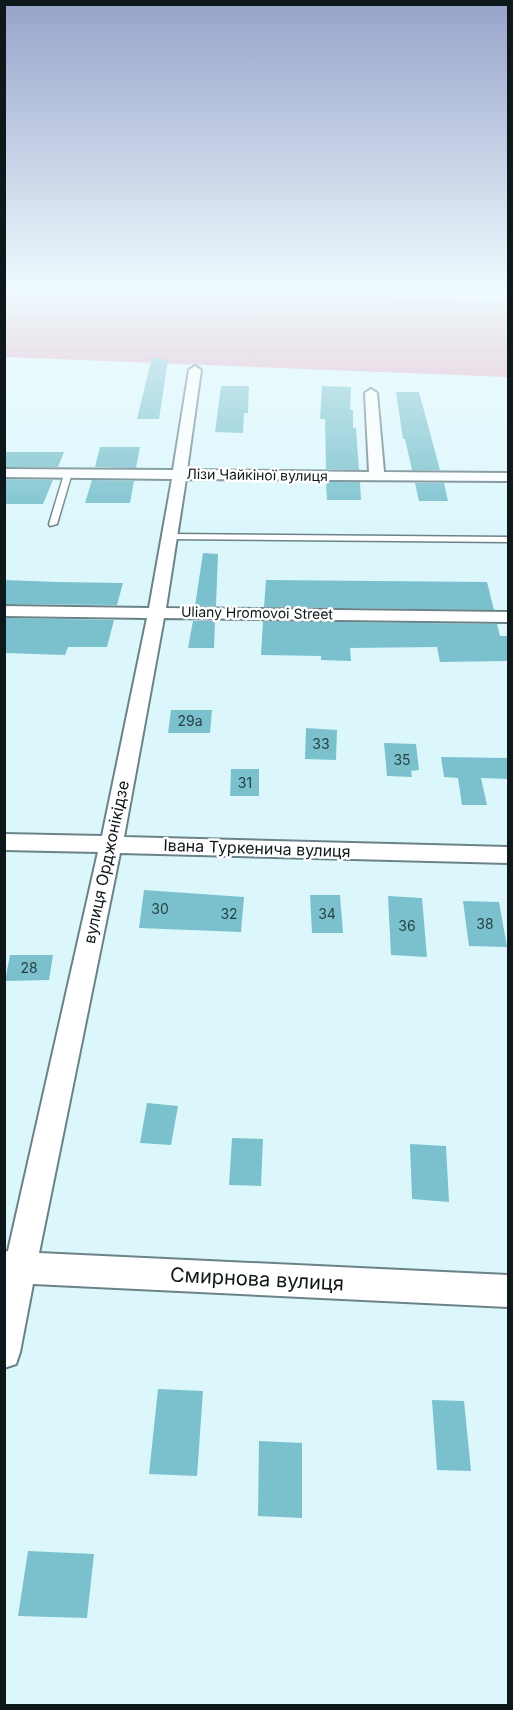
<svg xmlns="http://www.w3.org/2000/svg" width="513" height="1710" font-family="Inter,sans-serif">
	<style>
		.green { fill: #deb0c2 }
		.forest { fill: #e0a8bf }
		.building { fill: #7ac1cd }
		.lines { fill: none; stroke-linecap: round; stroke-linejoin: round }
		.lane-casing { stroke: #6b8388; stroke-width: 3 }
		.street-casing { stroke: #6b8388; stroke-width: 4 }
		.lane { fill: #fff; fill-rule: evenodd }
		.street { fill: #fff; fill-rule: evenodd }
		.labels { text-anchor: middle; stroke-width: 5; stroke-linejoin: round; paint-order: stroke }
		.far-street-label { font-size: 14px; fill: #0e1719; stroke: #fff }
		.number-label { font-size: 14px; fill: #294246 }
		.street-label { font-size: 16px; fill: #0e1719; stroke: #fff }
		.near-street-label { font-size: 20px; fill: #0e1719; stroke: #fff }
	</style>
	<rect width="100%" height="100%" fill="#dcf7fc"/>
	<polygon class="green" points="328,289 508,289 508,296"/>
	<polygon class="forest" points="5,289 161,289 508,301 508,377 5,357"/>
	<g class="building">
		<polygon points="152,357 168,360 159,419 137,419"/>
		<polygon points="221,386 249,386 248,413 244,413 243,433 215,432"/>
		<polygon points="322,386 351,387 350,410 353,410 353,428 356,428 359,470 326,469 325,419 320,419"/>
		<polygon points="396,392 419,392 440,470 412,470 405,439 403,439"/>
		<polygon points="100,447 140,447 136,468 95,467"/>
		<polygon points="4,452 64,452 58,467 4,467"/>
		<polygon points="4,479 53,480 43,504 4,504"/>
		<polygon points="92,480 134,481 130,503 85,503"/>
		<polygon points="326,482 360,482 361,500 327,500"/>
		<polygon points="415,483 444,483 448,501 419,501"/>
		<polygon points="203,553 218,554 216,606 195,606"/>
		<polygon points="4,580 57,582 123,583 117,605 4,604"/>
		<polygon points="266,580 487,582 494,610 264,607"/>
		<polygon points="4,618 114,620 107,647 68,647 65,655 4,653"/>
		<polygon points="193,621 215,621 214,648 188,648"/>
		<polygon points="263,621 497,624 500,636 508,636 508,661 440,662 437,647 350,648 351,661 321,660 321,656 261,655"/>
		<polygon points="171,710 212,710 210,733 168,733"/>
		<polygon points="306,728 337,730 336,760 305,759"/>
		<polygon points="384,743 416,744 419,770 411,771 412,777 387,776"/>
		<polygon points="441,757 508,758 508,779 481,778 487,805 462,805 458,778 444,777"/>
		<polygon points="231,769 259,769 259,796 230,796"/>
		<polygon points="144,890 244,897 241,932 139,928"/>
		<polygon points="310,895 340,895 343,933 312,933"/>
		<polygon points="388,896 422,898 427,957 391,955"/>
		<polygon points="463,901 499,902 507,947 469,946"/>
		<polygon points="10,955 53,955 49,980 5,981"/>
		<polygon points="147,1103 178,1106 171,1145 140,1143"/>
		<polygon points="232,1138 263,1139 261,1186 229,1185"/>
		<polygon points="410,1144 446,1146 449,1202 412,1199"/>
		<polygon points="158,1389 203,1391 197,1476 149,1474"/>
		<polygon points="432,1400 464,1401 471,1471 437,1470"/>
		<polygon points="259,1441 302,1443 302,1518 258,1516"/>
		<polygon points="28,1551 94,1554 87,1618 18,1616"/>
	</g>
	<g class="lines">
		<g class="lane-casing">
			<g id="lane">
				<polygon points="65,471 72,473 57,524 50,526 49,524"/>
				<polygon points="170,534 508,537 508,542 167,539 167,535"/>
			</g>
		</g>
		<g class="street-casing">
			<polygon id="street" points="195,366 201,370 187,470 369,472 365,393 371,389 377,393 384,472 508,473 508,481 186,479 166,608 508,612 508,622 164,618 124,837 508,847 508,863 120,853 39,1253 508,1275 508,1307 33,1284 20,1352 16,1364 4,1368 4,1252 8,1251 98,852 4,850 4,834 102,836 147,618 4,616 4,606 149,608 172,479 4,477 4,469 173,470 189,370"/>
		</g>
		<use href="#lane" class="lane"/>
		<use href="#street" class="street"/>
	</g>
	<linearGradient id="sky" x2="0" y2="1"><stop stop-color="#97a2ca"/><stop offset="0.55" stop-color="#effbfe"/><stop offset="1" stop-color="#effbfe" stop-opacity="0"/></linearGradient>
	<rect width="513" height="528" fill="url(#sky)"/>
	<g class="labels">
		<g class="far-street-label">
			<text transform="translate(257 475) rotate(1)" y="5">Лізи Чайкіної вулиця</text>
			<text transform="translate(257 613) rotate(1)" y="5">Uliany Hromovoi Street</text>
		</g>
		<g class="number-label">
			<text x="190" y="726">29а</text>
			<text x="321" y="749">33</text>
			<text x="402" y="765">35</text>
			<text x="245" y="788">31</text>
			<text x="160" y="914">30</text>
			<text x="229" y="919">32</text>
			<text x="327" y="919">34</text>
			<text x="485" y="929">38</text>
			<text x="407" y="931">36</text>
			<text x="29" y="973">28</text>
		</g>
		<g class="street-label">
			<text transform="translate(257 848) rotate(2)" y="6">Івана Туркенича вулиця</text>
			<text transform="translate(106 862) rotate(-78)" y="6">вулиця Орджонікідзе</text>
		</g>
		<g class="near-street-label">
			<text transform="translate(257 1279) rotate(3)" y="7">Смирнова вулиця</text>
		</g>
	</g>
	<rect width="513" height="1710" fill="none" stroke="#0e1719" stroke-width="12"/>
</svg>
